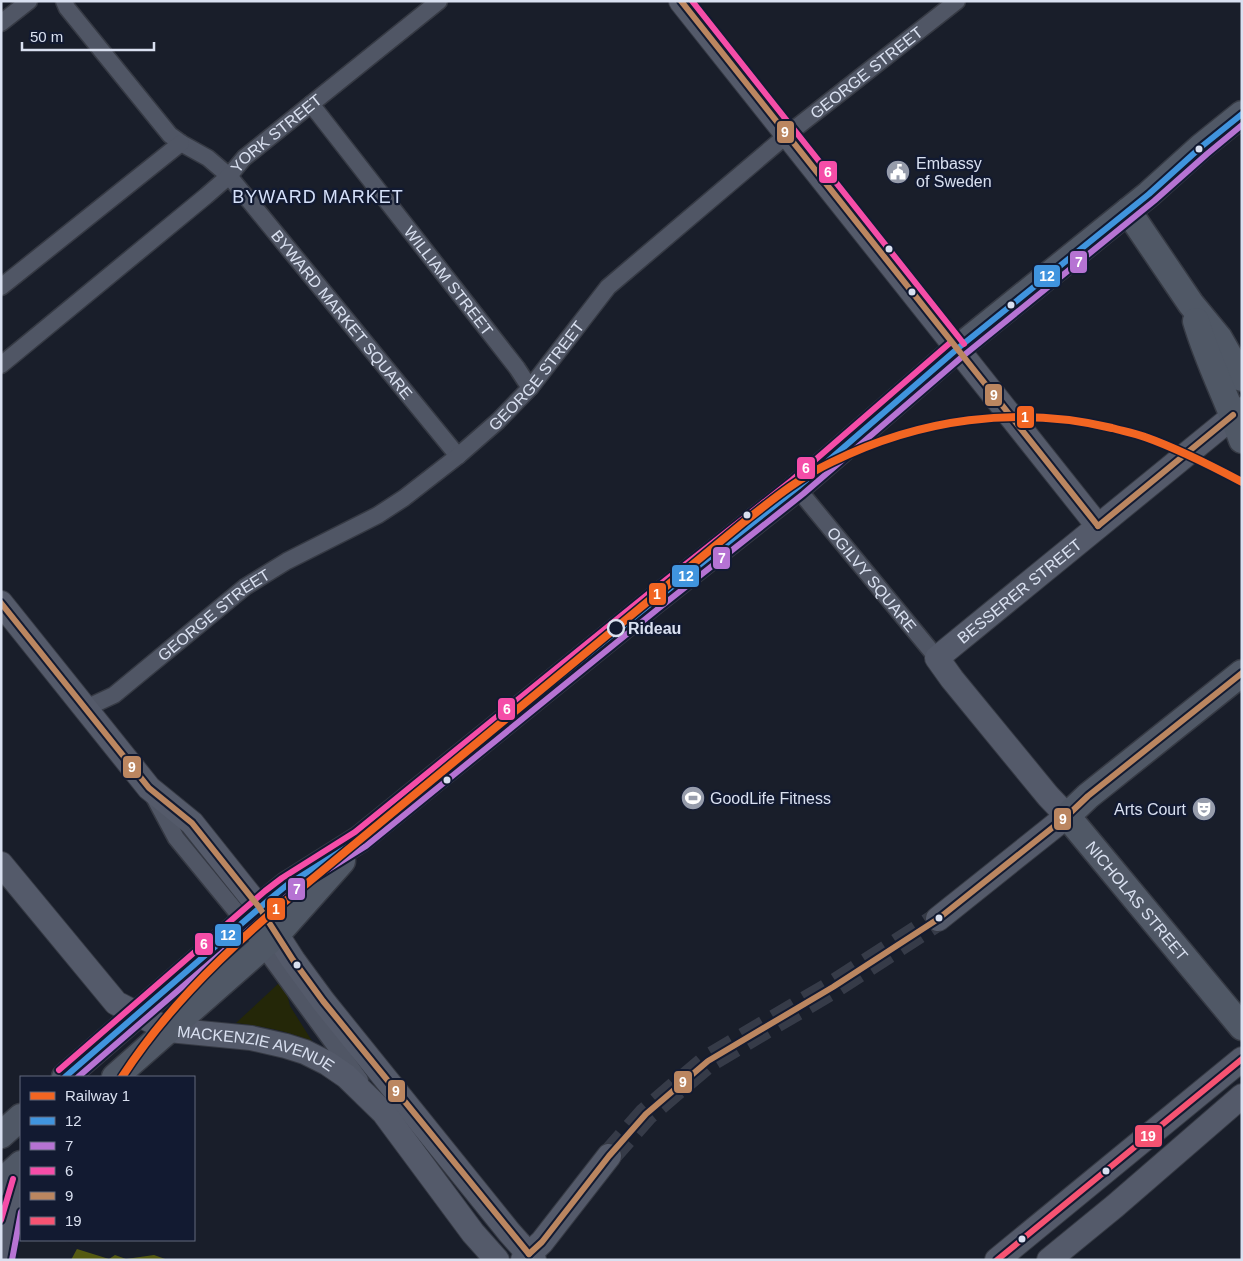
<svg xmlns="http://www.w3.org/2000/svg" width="1243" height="1261" font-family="Arial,sans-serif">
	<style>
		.green { fill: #242708 }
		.water { fill: #555a11 }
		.pier { fill: #191e2a }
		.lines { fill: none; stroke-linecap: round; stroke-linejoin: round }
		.secondary-tunnel { stroke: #363b48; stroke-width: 24; stroke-dasharray: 24 12; stroke-linecap: butt }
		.street-casing { stroke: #363a44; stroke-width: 19 }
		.secondary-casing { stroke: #363a44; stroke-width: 26 }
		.primary-casing { stroke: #363a44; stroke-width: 29 }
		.street { stroke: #505665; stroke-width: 16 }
		.secondary { stroke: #545a6a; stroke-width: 24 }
		.primary { stroke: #505866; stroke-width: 26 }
		.bus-1-casing { stroke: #121a31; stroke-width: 10 }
		.bus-2-casing { stroke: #121a31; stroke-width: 10 }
		.bus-3-casing { stroke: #121a31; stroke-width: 10 }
		.bus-4-casing { stroke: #121a31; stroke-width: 10 }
		.bus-5-casing { stroke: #121a31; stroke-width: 10 }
		.bus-1 { stroke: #4094de; stroke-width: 6 }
		.bus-2 { stroke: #b673d3; stroke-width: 6 }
		.bus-3 { stroke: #f54da8; stroke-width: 6 }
		.bus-4 { stroke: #bb8660; stroke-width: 6 }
		.bus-5 { stroke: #f65372; stroke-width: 6 }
		.rail-1-casing { stroke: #121a31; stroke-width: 11 }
		.rail-1 { stroke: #f26522; stroke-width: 8 }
		.bus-dot { fill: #d9e0f0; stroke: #121a31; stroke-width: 2 }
		.stop-dot { fill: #121a31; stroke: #d9e0f0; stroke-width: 2.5 }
		.labels { text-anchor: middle; stroke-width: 4.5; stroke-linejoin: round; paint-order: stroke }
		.street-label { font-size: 16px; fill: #d9e0f0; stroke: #121a31 }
		.poi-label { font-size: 16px; fill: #d9e0f0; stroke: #121a31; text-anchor: start }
		.stop-label { font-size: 16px; font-weight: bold; fill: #d9e0f0; stroke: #121a31; text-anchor: start }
		.neighbourhood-label { font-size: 18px; letter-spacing: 1px; fill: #d5e0f9; stroke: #121a31 }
		.line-badge { stroke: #121a31; stroke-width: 2 }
		.badge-label { font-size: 14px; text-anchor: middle; font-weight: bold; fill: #fff }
	</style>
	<rect width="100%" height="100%" fill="#191e2a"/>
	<path class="green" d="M279,983L286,990L290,1006L312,1041C287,1031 263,1026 236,1023Z"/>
	<polygon class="water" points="21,1240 77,1249 109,1259 115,1255 126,1259 154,1255 168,1260 11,1260"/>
	<polygon class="pier" points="1,1207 21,1217 21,1240 64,1240 78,1247 71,1260 6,1260 1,1257"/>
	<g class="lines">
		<polyline class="secondary-tunnel" points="609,1156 646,1114 708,1061 833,987 938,919"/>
		<g class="street-casing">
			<g id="street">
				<path id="s1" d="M64,1L67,8L170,135L181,143L208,158L229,176L458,456"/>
				<polyline points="1,23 29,1"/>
				<path id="s2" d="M311,104L517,368L530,388"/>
				<polyline points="1,287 181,143"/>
				<path id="s3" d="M1,365L206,196L229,176L244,158L439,1"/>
				<path id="s4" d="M806,499L937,658"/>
				<path id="s5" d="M86,708L114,695L245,587L287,561L378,515L404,498L458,456L498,421L530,388L608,287L788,134L957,1"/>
				<polyline points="154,797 176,838 244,921 360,1080"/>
			</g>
		</g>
		<g class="secondary-casing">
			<g id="secondary">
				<polyline points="681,1 1098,526"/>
				<polyline points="1,603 149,788 192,823 259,907 293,960 323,1001 509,1232 534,1260"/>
				<path id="s6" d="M1,864L116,1003L169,1030L251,1038L286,1046L305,1052L327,1063L346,1076L384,1113L473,1233L497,1260"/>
				<path id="s7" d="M938,919L1067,816L1048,796L952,679L937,658L1242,409"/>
				<path d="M3,1260C5,1233 14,1207 21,1181"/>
				<polyline points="523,1260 542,1242 609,1156"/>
				<polyline points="997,1260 1242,1059"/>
				<polyline points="1049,1260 1115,1206 1242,1096"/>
			</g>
		</g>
		<g class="primary-casing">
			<g id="primary">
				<polyline points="1128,211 1191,304 1219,338 1242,378"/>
				<path d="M1196,321C1208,362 1228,400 1242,440"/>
				<path id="s8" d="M1242,673L1088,796L1067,816L1242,1027"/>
				<polyline points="65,1077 271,898 287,885 360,839 654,601 798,487 957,349 1149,194 1201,147 1242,114"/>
				<polyline points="115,1077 277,934 342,861"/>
				<polyline points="1,1135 21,1117"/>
				<polyline points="1,1182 21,1164"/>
			</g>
		</g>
		<use href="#street" class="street"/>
		<use href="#secondary" class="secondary"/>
		<use href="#primary" class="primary"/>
		<g class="bus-1-casing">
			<polyline id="bus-1" points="65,1077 271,898 287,885 360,839 654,601 798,487 957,349 1149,194 1201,147 1242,114"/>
		</g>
		<g class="bus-2-casing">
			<g id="bus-2">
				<polyline points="78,1077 277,905 292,892 366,846 659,608 803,494 963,356 1154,201 1207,154 1242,125"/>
				<polyline points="12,1260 21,1212"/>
			</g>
		</g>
		<g class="bus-3-casing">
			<g id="bus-3">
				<polyline points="692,1 964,344"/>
				<polyline points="59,1070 265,891 282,878 355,832 648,594 792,480 951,342"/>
				<polyline points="1,1220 13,1179"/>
			</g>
		</g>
		<g class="bus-4-casing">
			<g id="bus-4">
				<polyline points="681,1 1098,526"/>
				<polyline points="1098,526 1233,415"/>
				<polyline points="1,603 149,788 192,823 259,907 293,960 323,1001 529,1254"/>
				<polyline points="529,1254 542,1242 609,1156 646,1114 708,1061 833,987 938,919 1067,816 1088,796 1242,673"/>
			</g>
		</g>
		<g class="bus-5-casing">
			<polyline id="bus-5" points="997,1260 1242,1059"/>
		</g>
		<use href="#bus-1" class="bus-1"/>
		<use href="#bus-2" class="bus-2"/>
		<use href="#bus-3" class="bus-3"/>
		<use href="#bus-4" class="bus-4"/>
		<use href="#bus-5" class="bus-5"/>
		<g class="rail-1-casing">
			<path id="rail-1" d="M122,1077C163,1014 214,963 270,914L744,522C772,500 800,477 832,462C919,419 1017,405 1112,428C1123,431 1135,433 1145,437C1179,449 1210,465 1242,482"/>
		</g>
		<use href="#rail-1" class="rail-1"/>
	</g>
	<defs>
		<g id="civic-disc" transform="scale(1.25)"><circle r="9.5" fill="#969cab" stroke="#121a31"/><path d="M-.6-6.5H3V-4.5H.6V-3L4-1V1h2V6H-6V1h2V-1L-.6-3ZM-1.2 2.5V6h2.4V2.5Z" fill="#fff"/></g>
		<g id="stadium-disc" transform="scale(1.25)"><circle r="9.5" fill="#969cab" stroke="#121a31"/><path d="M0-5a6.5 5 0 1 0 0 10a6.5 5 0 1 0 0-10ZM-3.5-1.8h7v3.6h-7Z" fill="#fff"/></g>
		<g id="theatre-disc" transform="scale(1.25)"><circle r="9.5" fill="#969cab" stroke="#121a31"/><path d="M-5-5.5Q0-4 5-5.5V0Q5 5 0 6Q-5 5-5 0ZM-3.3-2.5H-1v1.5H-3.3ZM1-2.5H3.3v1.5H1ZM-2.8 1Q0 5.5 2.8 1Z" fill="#fff"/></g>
	</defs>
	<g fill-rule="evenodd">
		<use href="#civic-disc" x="898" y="172"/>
		<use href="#stadium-disc" x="693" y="798"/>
		<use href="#theatre-disc" x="1204" y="809"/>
	</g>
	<g class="bus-dot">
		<circle cx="1199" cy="149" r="4.5"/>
		<circle cx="889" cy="249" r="4.5"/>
		<circle cx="912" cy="292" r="4.5"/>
		<circle cx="1011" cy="305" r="4.5"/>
		<circle cx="747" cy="515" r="4.5"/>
		<circle cx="447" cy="780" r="4.5"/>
		<circle cx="939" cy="918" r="4.5"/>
		<circle cx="297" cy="965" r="4.5"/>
		<circle cx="1106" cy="1171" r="4.5"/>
		<circle cx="1022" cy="1239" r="4.5"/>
	</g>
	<circle class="stop-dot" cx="616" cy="628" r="8"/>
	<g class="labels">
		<g class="street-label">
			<text dy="6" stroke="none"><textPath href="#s5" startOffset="1014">GEORGE STREET</textPath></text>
			<text dy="6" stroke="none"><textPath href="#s3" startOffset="360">YORK STREET</textPath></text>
			<text dy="6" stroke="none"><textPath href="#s2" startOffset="224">WILLIAM STREET</textPath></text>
			<text dy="6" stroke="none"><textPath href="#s1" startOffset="422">BYWARD MARKET SQUARE</textPath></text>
			<text dy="6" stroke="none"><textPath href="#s5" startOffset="564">GEORGE STREET</textPath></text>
			<text dy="6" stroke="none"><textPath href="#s4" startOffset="104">OGILVY SQUARE</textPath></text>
			<text dy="6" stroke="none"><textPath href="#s7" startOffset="476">BESSERER STREET</textPath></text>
			<text dy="6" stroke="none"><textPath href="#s5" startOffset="159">GEORGE STREET</textPath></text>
			<text dy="6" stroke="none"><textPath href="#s8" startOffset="336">NICHOLAS STREET</textPath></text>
			<text dy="6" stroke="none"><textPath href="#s6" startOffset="329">MACKENZIE AVENUE</textPath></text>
		</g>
		<g class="poi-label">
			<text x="916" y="169">Embassy<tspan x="916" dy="18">of Sweden</tspan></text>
			<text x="710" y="804">GoodLife Fitness</text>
			<text x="1186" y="815" text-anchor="end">Arts Court</text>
		</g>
		<g class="stop-label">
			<text x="628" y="634">Rideau</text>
		</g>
		<g class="neighbourhood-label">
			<text x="318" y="203">BYWARD MARKET</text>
		</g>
	</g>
	<g class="line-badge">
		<rect x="776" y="120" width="19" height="24" rx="5" fill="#bb8660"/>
		<rect x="818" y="160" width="20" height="24" rx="5" fill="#f54da8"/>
		<rect x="1069" y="250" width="19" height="24" rx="5" fill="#b673d3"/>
		<rect x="1033" y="264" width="28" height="24" rx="5" fill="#4094de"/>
		<rect x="984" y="383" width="19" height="24" rx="5" fill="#bb8660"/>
		<rect x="1016" y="405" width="19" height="24" rx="5" fill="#f26522"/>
		<rect x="796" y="456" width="20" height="24" rx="5" fill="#f54da8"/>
		<rect x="712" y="546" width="19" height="24" rx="5" fill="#b673d3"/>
		<rect x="671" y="564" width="29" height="24" rx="5" fill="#4094de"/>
		<rect x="648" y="582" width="19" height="24" rx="5" fill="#f26522"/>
		<rect x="497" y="697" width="19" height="24" rx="5" fill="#f54da8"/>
		<rect x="122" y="755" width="20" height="24" rx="5" fill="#bb8660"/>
		<rect x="1053" y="807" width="19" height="24" rx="5" fill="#bb8660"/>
		<rect x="287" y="877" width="19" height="24" rx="5" fill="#b673d3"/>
		<rect x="266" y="897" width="20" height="24" rx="5" fill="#f26522"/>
		<rect x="214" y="923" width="28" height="24" rx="5" fill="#4094de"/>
		<rect x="194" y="932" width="20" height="24" rx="5" fill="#f54da8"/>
		<rect x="673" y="1070" width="20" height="24" rx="5" fill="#bb8660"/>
		<rect x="387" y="1079" width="19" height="24" rx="5" fill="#bb8660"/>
		<rect x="1134" y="1124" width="29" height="24" rx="5" fill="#f65372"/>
	</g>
	<g class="badge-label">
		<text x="785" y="137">9</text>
		<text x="828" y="177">6</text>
		<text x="1079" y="267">7</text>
		<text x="1047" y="281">12</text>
		<text x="994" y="400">9</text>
		<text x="1025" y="422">1</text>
		<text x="806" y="473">6</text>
		<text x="722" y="563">7</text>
		<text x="686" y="581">12</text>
		<text x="657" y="599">1</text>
		<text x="507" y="714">6</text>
		<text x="132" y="772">9</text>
		<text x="1063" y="824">9</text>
		<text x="297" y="894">7</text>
		<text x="276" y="914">1</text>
		<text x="228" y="940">12</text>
		<text x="204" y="949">6</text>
		<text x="683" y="1087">9</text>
		<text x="396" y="1096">9</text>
		<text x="1148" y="1141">19</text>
	</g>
	<rect width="1243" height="1261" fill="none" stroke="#d9e0f0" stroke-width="5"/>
	<rect x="20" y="1076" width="175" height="165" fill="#121a31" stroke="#62697d"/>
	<rect x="30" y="1092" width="25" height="8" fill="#f26522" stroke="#62697d"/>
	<text x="65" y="1101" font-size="15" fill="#d9e0f0">Railway 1</text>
	<rect x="30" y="1117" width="25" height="8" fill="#4094de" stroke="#62697d"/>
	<text x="65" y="1126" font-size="15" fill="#d9e0f0">12</text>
	<rect x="30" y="1142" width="25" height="8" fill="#b673d3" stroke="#62697d"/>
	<text x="65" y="1151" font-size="15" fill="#d9e0f0">7</text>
	<rect x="30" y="1167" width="25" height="8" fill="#f54da8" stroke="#62697d"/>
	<text x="65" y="1176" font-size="15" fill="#d9e0f0">6</text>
	<rect x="30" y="1192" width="25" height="8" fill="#bb8660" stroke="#62697d"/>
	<text x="65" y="1201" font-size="15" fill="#d9e0f0">9</text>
	<rect x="30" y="1217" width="25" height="8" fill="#f65372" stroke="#62697d"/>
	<text x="65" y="1226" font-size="15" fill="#d9e0f0">19</text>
	<path d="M22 42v8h132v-8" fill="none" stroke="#d9e0f0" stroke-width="2.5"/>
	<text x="30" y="42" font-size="15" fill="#d9e0f0" stroke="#121a31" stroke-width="4" paint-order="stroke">50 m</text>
</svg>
